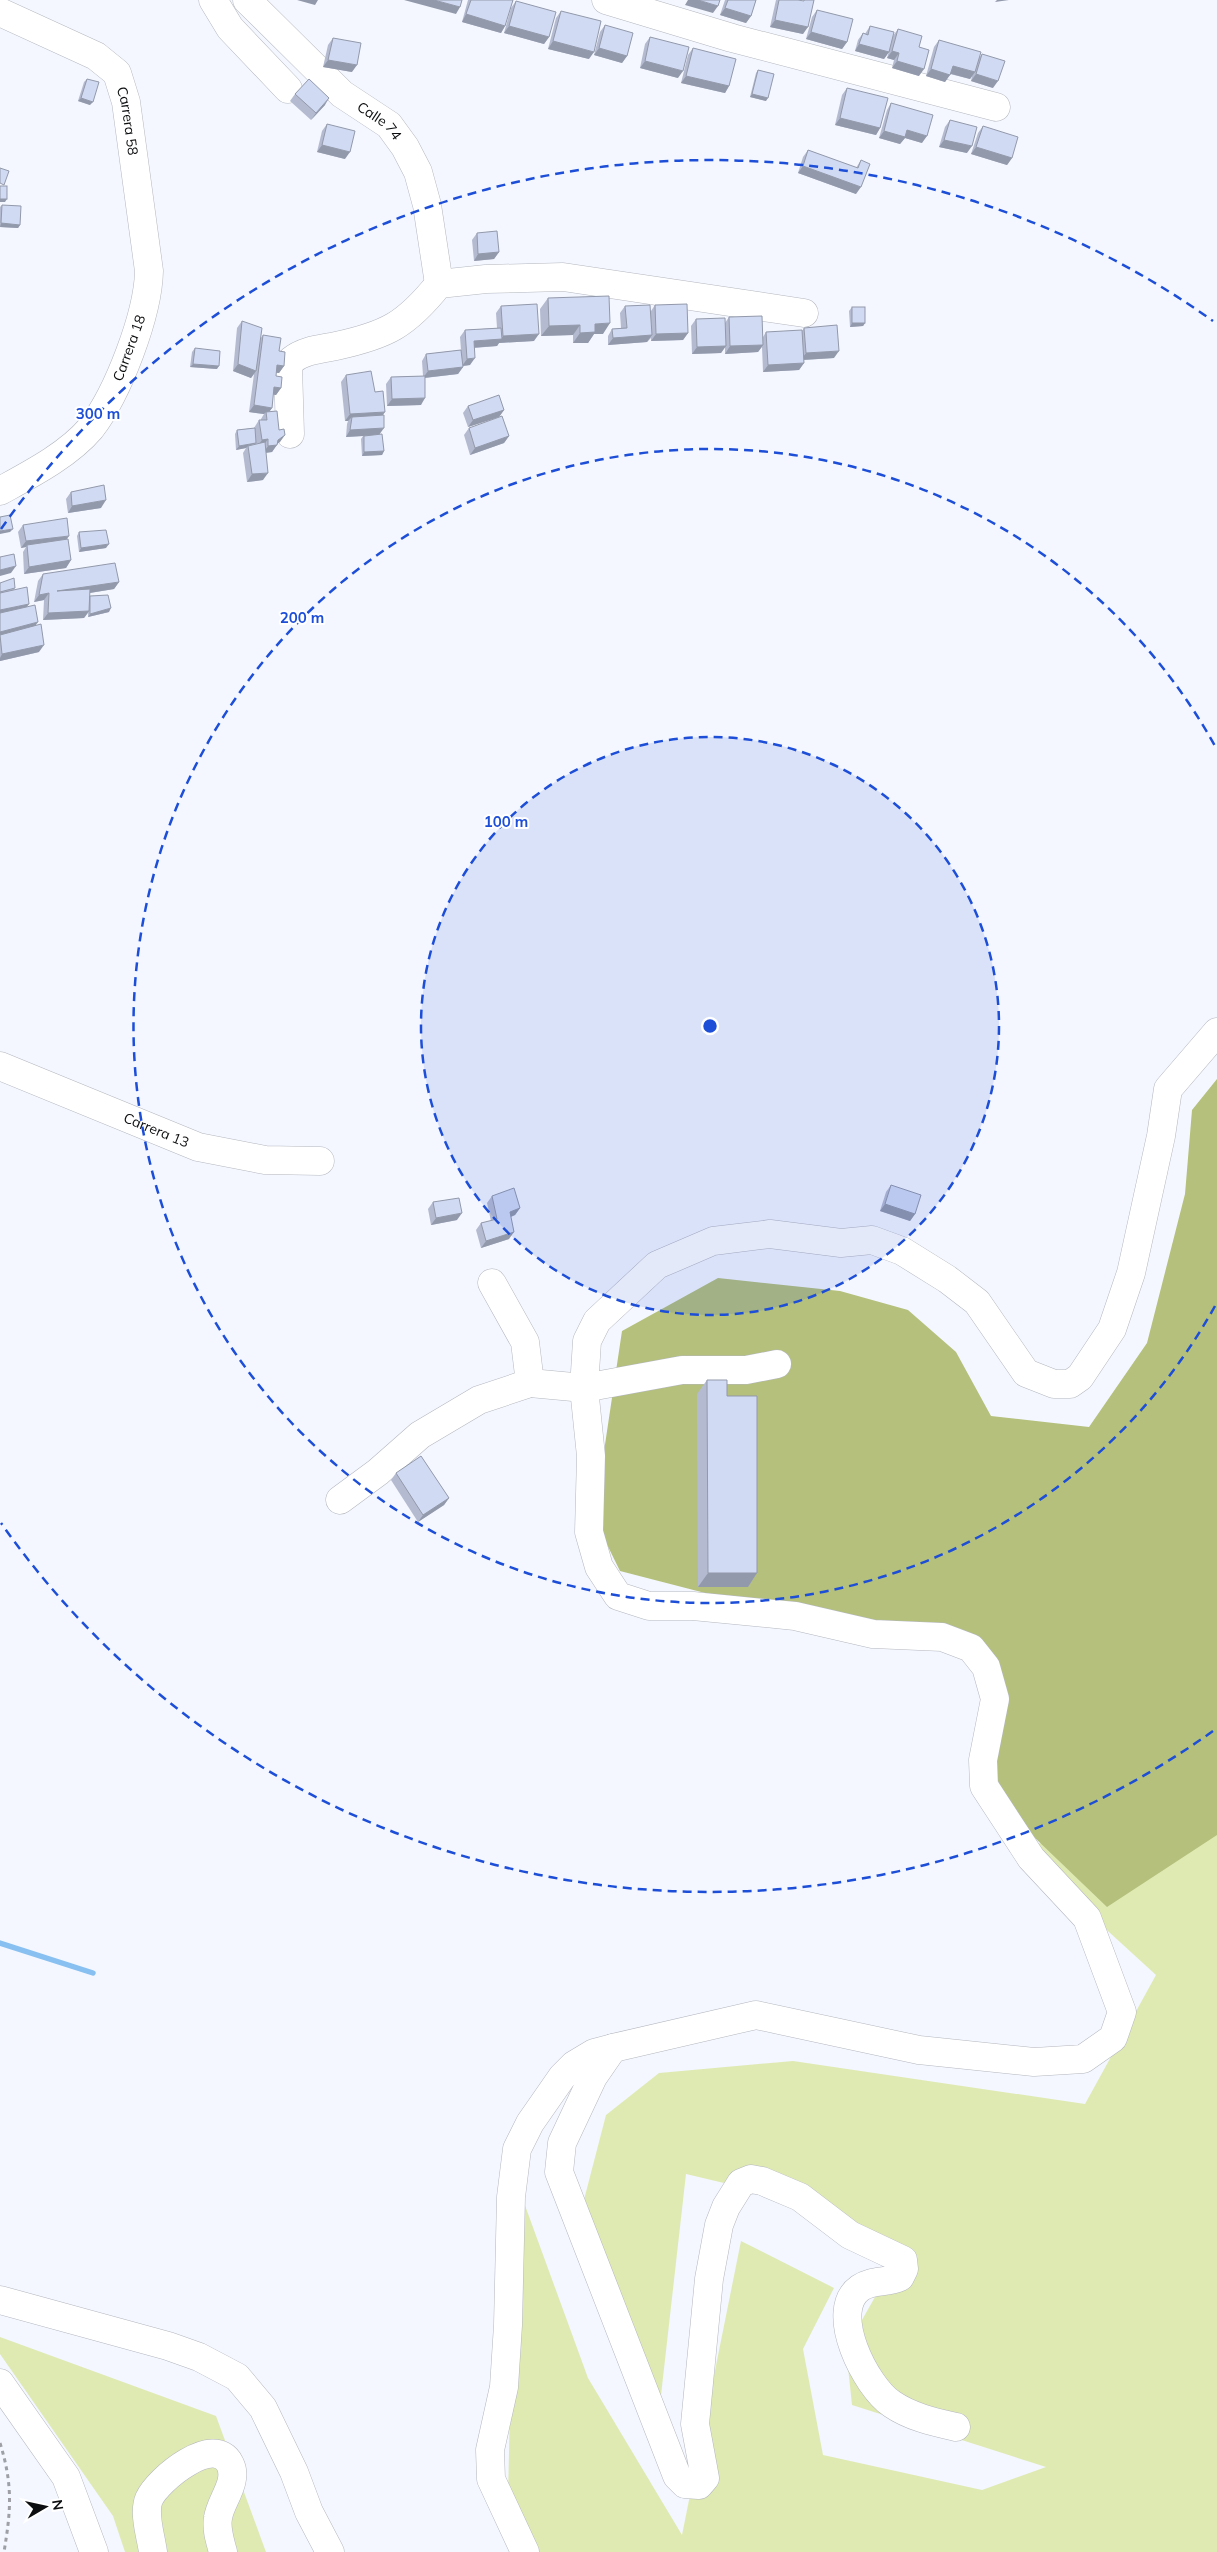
<svg xmlns="http://www.w3.org/2000/svg" width="1217" height="2552" font-family="Mulish,sans-serif">
	<style>
		.green { fill: #dfeab3 }
		.forest { fill: #b4c07c }
		.lines { fill: none; stroke-linecap: round; stroke-linejoin: round }
		.stream { stroke: #88c0f1; stroke-width: 5.5 }
		.minor-casing { stroke: #b4b7be; stroke-width: 29 }
		.path { stroke: #9ea0a6; stroke-width: 3; stroke-dasharray: 4 4; stroke-linecap: butt }
		.minor { stroke: #fff; stroke-width: 28 }
		.wall { fill: #b4bbd1 }
		.shaded-wall { fill: #9299aa }
		.building { fill: #d1daf3; stroke: #9299aa }
		.ring { fill: none; stroke: #1d4ed8; stroke-width: 2.5; stroke-dasharray: 9 6 }
		.labels { text-anchor: middle; stroke-width: 4; stroke-linejoin: round; paint-order: stroke }
		.street-label { font-size: 14px; fill: #0d0e10; stroke: #fff }
		.centre { fill: #1d4ed8; stroke: #fff; stroke-width: 2.5 }
		.ring-label { font-size: 15px; text-anchor: middle; font-weight: bold; fill: #1d4ed8; stroke: #fff; stroke-width: 4; stroke-linejoin: round; paint-order: stroke }
	</style>
	<rect width="100%" height="100%" fill="#f4f7ff"/>
	<g class="green">
		<polygon points="1217,1816 1217,2552 535,2552 508,2498 515,2178 588,2378 682,2535 741,2241 834,2288 803,2349 823,2455 982,2490 1046,2467 852,2405 846,2348 891,2269 787,2198 686,2174 659,2413 579,2219 606,2115 659,2073 793,2061 1085,2104 1156,1975 1016,1847"/>
		<polygon points="0,2337 216,2416 266,2552 125,2552 113,2516 0,2354"/>
	</g>
	<polygon class="forest" points="1217,1079 1217,1835 1107,1907 1013,1817 988,1757 994,1665 841,1624 736,1601 620,1571 594,1518 622,1331 718,1278 840,1291 908,1310 956,1352 991,1416 1089,1427 1147,1343 1185,1194 1192,1110"/>
	<g class="lines">
		<polyline class="stream" points="0,1943 93,1973"/>
		<g class="minor-casing">
			<g id="minor">
				<polyline points="213,0 230,28 288,89"/>
				<path id="s1" d="M247,0L342,94L389,125L405,147L418,172L427,205L439,284"/>
				<polyline points="606,0 732,38 996,107"/>
				<path id="s2" d="M0,12L96,56L117,73L126,102L149,271C148,315 118,393 91,428C68,455 31,474 0,491"/>
				<path d="M290,434L288,367L292,360C304,350 321,349 336,346C387,335 406,325 439,284L486,279L563,277L804,313"/>
				<path id="s3" d="M0,1066L198,1147L265,1160L320,1161"/>
				<polyline points="492,1283 525,1342 530,1383"/>
				<polyline points="340,1500 378,1472 420,1435 479,1400 530,1383 584,1388 682,1370 746,1370 777,1364"/>
				<path d="M613,2048L593,2077L562,2143L559,2172L677,2476L685,2484L699,2485L705,2478L695,2424L709,2279L719,2225L726,2207L741,2183L751,2179L762,2181L800,2197L850,2235L903,2260L904,2269L900,2277C887,2283 871,2280 860,2288C827,2311 866,2387 892,2404C911,2417 934,2422 956,2427"/>
				<polyline points="0,2300 168,2346 199,2357 237,2377 263,2408 294,2472 309,2512 330,2552"/>
				<polyline points="0,2383 66,2477 94,2552"/>
				<path d="M153,2552C151,2537 143,2513 149,2499C158,2479 215,2433 230,2464C239,2482 220,2501 218,2518C216,2529 220,2541 223,2552"/>
				<polyline points="525,2552 491,2479 490,2450 504,2387 508,2325 511,2197 517,2149 530,2123 562,2077 574,2065 594,2053 613,2048 756,2015 919,2050 1034,2062 1083,2059 1113,2038 1122,2012 1087,1918 1031,1858 984,1786 983,1760 995,1699 986,1667 971,1648 942,1637 873,1634 795,1616 693,1606 649,1606 618,1596 599,1567 589,1532 591,1456 584,1388 587,1341 597,1321 657,1265 713,1241 770,1234 841,1243 872,1240 902,1251 947,1279 977,1302 1026,1373 1054,1384 1070,1384 1080,1377 1112,1329 1131,1273 1161,1136 1168,1089 1217,1032"/>
			</g>
		</g>
		<path class="path" d="M0,2443C13,2485 11,2510 4,2552"/>
		<use href="#minor" class="minor"/>
	</g>
	<g class="wall">
		<polygon points="468,0 513,0 505,26 501,33 462,22"/>
		<polygon points="725,0 756,0 751,16 746,23 720,15"/>
		<polygon points="776,0 802,1 814,0 803,34 770,27"/>
		<polygon points="516,1 549,37 544,44 504,33 511,8"/>
		<polygon points="817,10 847,42 842,49 806,39 812,17"/>
		<polygon points="561,11 589,59 548,49 556,18"/>
		<polygon points="605,25 627,56 622,63 594,55 600,32"/>
		<polygon points="870,26 893,36 898,29 919,47 919,76 892,68 894,60 887,58 893,37 889,52 884,59 855,51 858,40 863,33 865,34"/>
		<polygon points="650,37 678,78 640,68 645,44"/>
		<polygon points="333,38 352,72 323,67 328,45"/>
		<polygon points="939,40 979,58 982,54 993,88 971,81 972,76 970,79 950,74 945,82 926,76 934,47"/>
		<polygon points="693,48 729,86 725,93 681,83 688,55"/>
		<polygon points="758,70 766,101 750,97 756,73"/>
		<polygon points="87,79 90,105 78,101 84,82"/>
		<polygon points="847,88 880,128 876,135 835,125 842,95"/>
		<polygon points="295,94 325,105 311,120 290,101"/>
		<polygon points="891,103 922,143 905,138 900,144 879,138 887,110"/>
		<polygon points="950,120 967,153 939,147 945,127"/>
		<polygon points="327,124 345,159 317,152 322,131"/>
		<polygon points="983,126 1012,158 1007,165 971,154 978,133"/>
		<polygon points="808,150 856,168 861,160 856,194 798,173 803,157"/>
		<polygon points="2,205 20,225 18,228 0,227 0,207"/>
		<polygon points="477,233 499,252 494,259 474,261 472,240"/>
		<polygon points="548,298 603,334 594,334 588,343 573,343 573,335 541,336 540,309"/>
		<polygon points="655,305 688,333 683,340 651,341 651,338 647,342 608,345 608,336 612,329 621,328 620,313 625,306 651,311"/>
		<polygon points="501,306 534,341 499,343 497,346 474,348 470,365 463,366 463,367 458,374 425,378 421,405 387,406 386,384 391,377 423,376 422,361 426,354 461,350 460,337 465,330 497,328 496,313"/>
		<polygon points="852,307 865,323 863,326 850,327 849,311"/>
		<polygon points="729,317 763,337 766,332 802,331 804,328 834,358 804,360 804,363 799,370 763,372 762,347 758,352 725,354 725,347 721,353 692,354 691,326 696,319 725,323"/>
		<polygon points="242,321 260,339 263,335 279,351 284,366 279,373 276,373 276,376 281,388 276,395 273,394 272,408 269,412 280,442 277,444 272,452 266,453 263,480 247,482 243,453 246,448 236,450 235,434 237,430 254,428 259,420 261,420 261,419 264,414 249,412 254,374 251,378 233,371 237,328"/>
		<polygon points="195,348 217,369 190,367 192,352"/>
		<polygon points="346,375 375,392 383,415 379,435 384,451 382,455 362,456 361,439 363,436 346,437 347,424 348,421 345,421 341,382"/>
		<polygon points="468,406 504,410 499,417 468,427 463,413"/>
		<polygon points="469,428 509,436 504,443 470,455 464,435"/>
		<polygon points="71,492 101,508 68,513 66,499"/>
		<polygon points="23,525 66,539 71,560 66,568 24,574 23,552 26,547 21,548 18,532"/>
		<polygon points="79,532 106,548 79,552 77,536"/>
		<polygon points="43,574 119,582 114,589 90,593 90,596 109,612 88,617 88,613 84,618 43,620 44,600 34,602 38,581"/>
		<polygon points="0,583 15,588 14,589 27,607 36,625 39,652 0,661"/>
		<polygon points="891,1185 915,1214 910,1221 880,1211 886,1192"/>
		<polygon points="492,1196 520,1208 515,1215 511,1217 509,1239 481,1248 476,1230 481,1223 491,1221 487,1203"/>
		<polygon points="433,1202 457,1220 431,1225 428,1209"/>
		<polygon points="707,1380 727,1396 757,1573 748,1587 698,1587 697,1394"/>
		<polygon points="396,1473 449,1498 444,1505 418,1522 391,1480"/>
	</g>
	<g class="shaded-wall">
		<polygon points="297,0 318,0 315,5"/>
		<polygon points="404,0 434,0 460,7 456,14"/>
		<polygon points="688,0 698,0 718,6 713,13 685,5"/>
		<polygon points="997,0 1009,0 995,2"/>
		<polygon points="725,8 751,16 746,23 720,15"/>
		<polygon points="466,14 505,26 501,33 462,22"/>
		<polygon points="775,20 808,27 803,34 770,27"/>
		<polygon points="509,26 549,37 544,44 504,33"/>
		<polygon points="811,32 847,42 842,49 806,39"/>
		<polygon points="553,41 594,52 589,59 548,49"/>
		<polygon points="859,44 889,52 884,59 855,51"/>
		<polygon points="599,48 627,56 622,63 594,55"/>
		<polygon points="892,51 899,53 894,60 887,58"/>
		<polygon points="328,60 357,65 352,72 323,67"/>
		<polygon points="645,61 683,71 678,78 640,68"/>
		<polygon points="897,61 924,69 919,76 892,68"/>
		<polygon points="953,66 975,72 970,79 948,73"/>
		<polygon points="931,69 950,75 945,82 926,76"/>
		<polygon points="976,74 998,81 993,88 971,81"/>
		<polygon points="686,76 729,86 725,93 681,83"/>
		<polygon points="752,94 768,98 766,101 750,97"/>
		<polygon points="81,98 93,102 90,105 78,101"/>
		<polygon points="329,98 325,105 311,120 316,113"/>
		<polygon points="840,118 880,128 876,135 835,125"/>
		<polygon points="907,130 927,136 922,143 905,138 900,144 879,138 884,131"/>
		<polygon points="944,140 972,146 967,153 939,147"/>
		<polygon points="322,145 350,152 345,159 317,152"/>
		<polygon points="976,147 1012,158 1007,165 971,154"/>
		<polygon points="803,166 861,187 856,194 798,173"/>
		<polygon points="0,199 7,199 5,202 0,202"/>
		<polygon points="1,223 20,225 18,228 0,227"/>
		<polygon points="499,252 494,259 474,261 478,254"/>
		<polygon points="610,323 603,334 594,334 588,343 573,343 580,333 595,324"/>
		<polygon points="852,323 865,323 863,326 850,327"/>
		<polygon points="580,325 573,335 541,336 549,326"/>
		<polygon points="688,333 683,340 651,341 656,334"/>
		<polygon points="539,334 534,341 499,343 497,346 469,348 474,341 501,339 503,336"/>
		<polygon points="652,335 647,342 608,345 613,338"/>
		<polygon points="763,345 758,352 725,354 730,346"/>
		<polygon points="726,346 721,353 692,354 697,347"/>
		<polygon points="839,351 834,358 801,360 806,353"/>
		<polygon points="475,358 470,365 462,366 467,359"/>
		<polygon points="804,363 799,370 763,372 768,365"/>
		<polygon points="193,364 219,366 217,369 190,367"/>
		<polygon points="238,364 256,371 251,378 233,371"/>
		<polygon points="277,365 284,366 279,373 272,372"/>
		<polygon points="463,367 458,374 423,378 428,371"/>
		<polygon points="274,387 281,388 276,395 269,394"/>
		<polygon points="425,398 421,405 387,406 392,399"/>
		<polygon points="254,405 272,408 267,415 266,412 264,414 249,412"/>
		<polygon points="504,410 499,417 468,427 473,420"/>
		<polygon points="385,412 380,419 352,417 348,421 345,421 350,414"/>
		<polygon points="384,428 379,435 346,437 350,430"/>
		<polygon points="285,435 280,442 275,445 277,445 272,452 263,453 268,446"/>
		<polygon points="509,436 504,443 470,455 475,448"/>
		<polygon points="268,439 263,446 257,447 262,440"/>
		<polygon points="256,443 248,446 246,448 236,450 239,446"/>
		<polygon points="384,451 382,455 362,456 364,452"/>
		<polygon points="268,473 263,480 247,482 252,474"/>
		<polygon points="106,500 101,508 68,513 72,506"/>
		<polygon points="13,529 10,532 0,534 0,531"/>
		<polygon points="69,536 64,543 27,545 26,547 21,548 26,541"/>
		<polygon points="109,544 106,548 79,552 81,548"/>
		<polygon points="71,560 66,568 24,574 29,567"/>
		<polygon points="16,566 11,573 0,576 0,570"/>
		<polygon points="119,582 114,589 52,599 57,591"/>
		<polygon points="49,593 44,600 34,602 39,595"/>
		<polygon points="29,604 24,611 0,616 0,610"/>
		<polygon points="111,608 109,612 88,617 90,614"/>
		<polygon points="89,611 84,618 43,620 48,613"/>
		<polygon points="38,622 33,629 0,638 0,632"/>
		<polygon points="44,645 39,652 0,661 0,658 2,654"/>
		<polygon points="885,1204 915,1214 910,1221 880,1211"/>
		<polygon points="520,1208 515,1215 505,1219 510,1212"/>
		<polygon points="462,1213 457,1220 431,1225 436,1218"/>
		<polygon points="514,1232 509,1239 481,1248 486,1241"/>
		<polygon points="449,1498 444,1505 418,1522 423,1515"/>
		<polygon points="708,1573 757,1573 748,1587 698,1587"/>
	</g>
	<g class="building">
		<polygon points="434,0 462,0 460,7"/>
		<polygon points="471,0 513,0 505,26 466,14"/>
		<polygon points="698,0 720,0 718,6"/>
		<polygon points="728,0 756,0 751,16 725,8"/>
		<polygon points="779,0 798,0 804,1 804,0 814,0 808,27 775,20"/>
		<polygon points="516,1 556,12 549,37 509,26"/>
		<polygon points="817,10 853,19 847,42 811,32"/>
		<polygon points="561,11 601,21 594,52 553,41"/>
		<polygon points="605,25 633,33 627,56 599,48"/>
		<polygon points="870,26 894,32 889,52 859,44 863,33 868,35"/>
		<polygon points="898,29 922,36 919,47 929,50 924,69 897,61 899,53 892,51"/>
		<polygon points="650,37 689,47 683,71 645,61"/>
		<polygon points="333,38 361,43 357,65 328,60"/>
		<polygon points="939,40 981,52 975,72 953,66 950,75 931,69"/>
		<polygon points="693,48 736,59 729,86 686,76"/>
		<polygon points="982,54 1005,61 998,81 976,74"/>
		<polygon points="758,70 774,74 768,98 752,94"/>
		<polygon points="87,79 99,82 93,102 81,98"/>
		<polygon points="309,79 329,98 316,113 295,94"/>
		<polygon points="847,88 888,98 880,128 840,118"/>
		<polygon points="891,103 933,115 927,136 907,130 905,137 884,131"/>
		<polygon points="950,120 977,127 972,146 944,140"/>
		<polygon points="327,124 355,131 350,152 322,145"/>
		<polygon points="983,126 1018,137 1012,158 976,147"/>
		<polygon points="808,150 858,168 861,160 870,164 861,187 803,166"/>
		<polygon points="0,168 9,171 4,185 0,183"/>
		<rect x="0" y="186" width="7" height="13"/>
		<polygon points="2,205 21,206 20,225 1,223"/>
		<polygon points="497,231 499,252 478,254 477,233"/>
		<polygon points="609,296 610,323 595,324 595,332 580,333 580,325 549,326 548,298"/>
		<polygon points="537,304 539,334 503,336 501,306"/>
		<polygon points="687,304 688,333 656,334 655,305"/>
		<polygon points="650,305 652,335 613,338 612,329 627,328 625,306"/>
		<rect x="852" y="307" width="13" height="16"/>
		<polygon points="762,316 763,345 730,346 729,317"/>
		<polygon points="725,318 726,346 697,347 696,319"/>
		<polygon points="242,321 262,328 256,371 238,364"/>
		<polygon points="837,325 839,351 806,353 804,328"/>
		<polygon points="501,328 502,339 474,341 475,358 467,359 465,330"/>
		<polygon points="802,330 804,363 768,365 766,332"/>
		<polygon points="263,335 281,338 279,351 285,352 284,366 277,365 276,376 282,377 281,388 274,387 272,408 254,405"/>
		<polygon points="195,348 220,351 219,366 193,364"/>
		<polygon points="461,350 463,367 428,371 426,354"/>
		<polygon points="371,371 375,392 383,391 385,412 350,414 346,375"/>
		<polygon points="425,376 425,398 392,399 391,377"/>
		<polygon points="499,395 504,410 473,420 468,406"/>
		<polygon points="277,411 279,430 284,429 285,435 278,440 277,445 268,446 268,439 262,440 259,420 267,420 266,412"/>
		<polygon points="384,415 384,428 350,430 352,417"/>
		<polygon points="502,416 509,436 475,448 469,428"/>
		<polygon points="255,428 256,443 239,446 237,430"/>
		<polygon points="382,434 384,451 364,452 364,436"/>
		<polygon points="265,442 268,473 252,474 248,446"/>
		<polygon points="104,485 106,500 72,506 71,492"/>
		<polygon points="10,515 13,529 0,531 0,517"/>
		<polygon points="67,518 69,536 26,541 23,525"/>
		<polygon points="106,530 109,544 81,548 79,532"/>
		<polygon points="68,539 71,560 29,567 27,545"/>
		<polygon points="14,554 16,566 0,570 0,557"/>
		<polygon points="115,563 119,582 57,591 90,589 89,611 48,613 49,593 39,595 43,574"/>
		<polygon points="14,578 15,588 0,592 0,583"/>
		<polygon points="27,587 29,604 0,610 0,593"/>
		<polygon points="108,595 111,608 90,614 90,596"/>
		<polygon points="35,605 38,622 0,632 0,613"/>
		<polygon points="41,624 44,645 2,654 0,635"/>
		<polygon points="891,1185 921,1195 915,1214 885,1204"/>
		<polygon points="514,1188 520,1208 510,1212 514,1232 486,1241 481,1223 497,1219 492,1196"/>
		<polygon points="459,1198 462,1213 436,1218 433,1202"/>
		<polygon points="707,1380 727,1380 727,1396 757,1396 757,1573 708,1573"/>
		<polygon points="421,1456 449,1498 423,1515 396,1473"/>
	</g>
	<circle cx="710" cy="1026" r="289" fill="#1d4ed8" fill-opacity=".12"/>
	<g class="ring">
		<circle cx="710" cy="1026" r="289"/>
		<path d="M1215 1306A577 577 0 1 1 1215 746"/>
		<path d="M1213 1731A866 866 0 0 1 1 1523M1 529A866 866 0 0 1 1213 321"/>
	</g>
	<g class="labels">
		<g class="street-label">
			<text dy="5" stroke="none"><textPath href="#s2" startOffset="182">Carrera 58</textPath></text>
			<text dy="5" stroke="none"><textPath href="#s1" startOffset="180">Calle 74</textPath></text>
			<text transform="translate(129 348) rotate(-70)" y="5">Carrera 18</text>
			<text dy="5" stroke="none"><textPath href="#s3" startOffset="169">Carrera 13</textPath></text>
		</g>
	</g>
	<circle cx="710" cy="1026" r="8" class="centre"/>
	<g class="ring-label">
		<text x="98" y="419">300 m</text>
		<text x="302" y="623">200 m</text>
		<text x="506" y="827">100 m</text>
	</g>
	<g transform="translate(45 2507) rotate(81)" stroke="#ffffff" stroke-width="4" paint-order="stroke">
	<path d="M0-4L9 19L0 12L-9 19Z" fill="#0d0e10"/>
	<text y="-8" font-size="14" font-weight="bold" text-anchor="middle" fill="#0d0e10">N</text>
	</g>
</svg>
